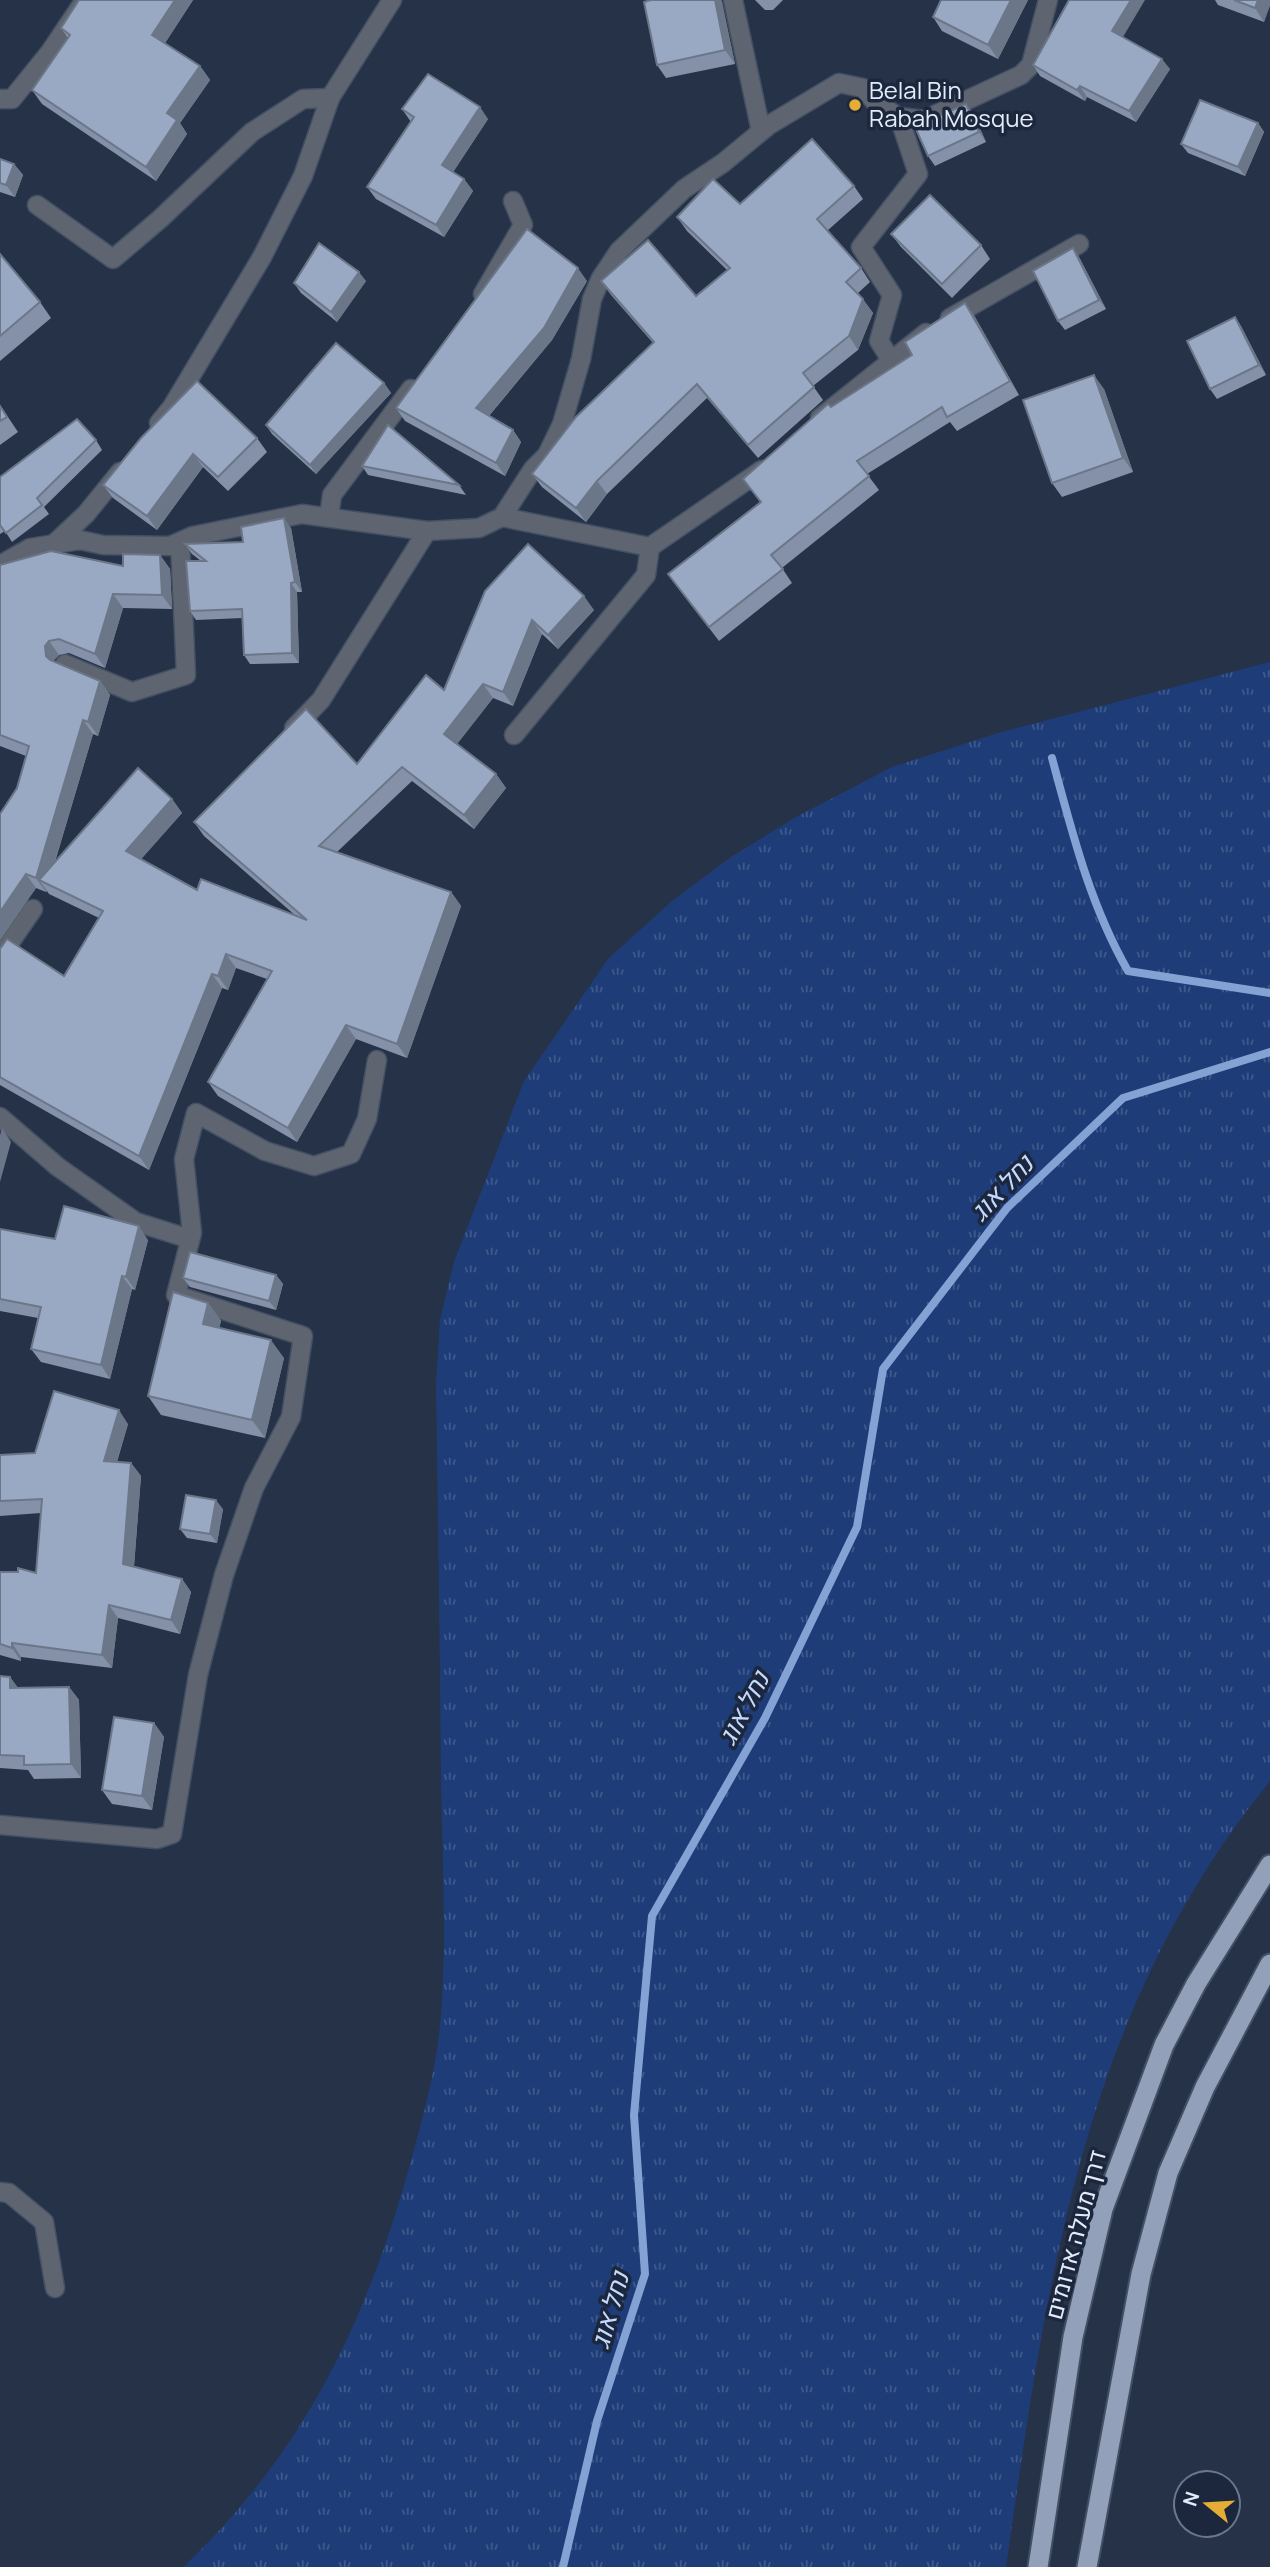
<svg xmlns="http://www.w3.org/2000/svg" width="1270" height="2567" font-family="Manrope,Heebo,sans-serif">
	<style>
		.grass { fill: url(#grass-tufts) }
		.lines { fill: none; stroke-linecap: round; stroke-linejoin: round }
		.stream { stroke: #85a2d5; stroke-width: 8 }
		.minor-casing { stroke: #435064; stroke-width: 21 }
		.tertiary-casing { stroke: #435064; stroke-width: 21 }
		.trunk-casing { stroke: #435064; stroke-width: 23 }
		.minor { stroke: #5e6570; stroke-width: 18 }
		.tertiary { stroke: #5e6570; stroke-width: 18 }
		.trunk { stroke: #92a0b9; stroke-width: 19 }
		.wall { fill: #8491a8 }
		.shaded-wall { fill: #6b7688 }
		.building { fill: #99a9c3; stroke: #6b7688; stroke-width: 2 }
		.poi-dot { fill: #e6ad36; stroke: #1c273d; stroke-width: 2.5 }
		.labels { text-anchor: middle; stroke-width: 7; stroke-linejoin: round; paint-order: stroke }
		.poi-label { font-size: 24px; fill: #e3ecfa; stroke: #1c273d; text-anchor: start }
		.street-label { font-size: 24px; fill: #e3ecfa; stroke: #1c273d }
		.water-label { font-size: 26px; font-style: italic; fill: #c4d9fe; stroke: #1c273d }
	</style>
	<defs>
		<pattern id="grass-tufts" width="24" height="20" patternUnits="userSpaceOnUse" patternTransform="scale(1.75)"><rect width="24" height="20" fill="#1e3d78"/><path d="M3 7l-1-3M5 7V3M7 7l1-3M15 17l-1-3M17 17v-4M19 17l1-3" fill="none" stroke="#3f598c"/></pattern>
	</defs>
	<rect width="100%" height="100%" fill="#253247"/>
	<path class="grass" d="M1270,662V1781C1081,2014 1047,2281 1006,2567H183C305,2452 367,2320 411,2161C424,2113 438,2063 441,2013C447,1936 442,1857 441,1780C440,1647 438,1515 436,1383L440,1320L454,1262L524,1081L608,959L672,901L731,857L796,817L892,767L998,733Z"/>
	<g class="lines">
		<g class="stream">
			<path d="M1052,758C1072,832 1090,905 1128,971L1270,993"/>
			<polyline points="563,2567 597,2421 645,2274 634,2115 652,1916 765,1718 857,1527 883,1369 1007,1208 1123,1098 1270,1052"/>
		</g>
		<g class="minor-casing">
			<g id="minor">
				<polyline points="733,0 761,131"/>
				<polyline points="0,99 12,99 50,52 85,0"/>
				<polyline points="37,205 113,259 160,219 252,132 303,99 330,98"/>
				<polyline points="483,294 523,225 513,201"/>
				<polyline points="950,318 1079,244"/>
				<polyline points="891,360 879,341 892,295 861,247 918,174 899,117"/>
				<polyline points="820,418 926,333"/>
				<polyline points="159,423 172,407 262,257 303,176 330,98 392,0"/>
				<polyline points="329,517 332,495 411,389"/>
				<polyline points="502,517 650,547 762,470"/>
				<polyline points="54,544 86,514 120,472"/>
				<polyline points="65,664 132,692 186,675 180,542"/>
				<polyline points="294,728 321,700 427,531"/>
				<polyline points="514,735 646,575 650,547"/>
				<polyline points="0,957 33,909"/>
				<polyline points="0,1117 58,1167 136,1222 190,1239"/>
				<polyline points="0,1825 157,1839 172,1834 198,1675 224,1575 254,1488 291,1417 303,1336 176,1295 192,1233 184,1159 196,1113 265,1151 314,1166 351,1154 367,1119 377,1060"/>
				<polyline points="0,2192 9,2193 44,2222 55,2288"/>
			</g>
		</g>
		<g class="tertiary-casing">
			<polyline id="tertiary" points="0,565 30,548 80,540 103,545 170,546 193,536 302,514 427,531 479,528 502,517 533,469 547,455 562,424 581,359 592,299 601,278 619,251 684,189 723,163 769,125 839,83 863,88 876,103 899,117 924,120 1021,75 1031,65 1048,0"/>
		</g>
		<g class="trunk-casing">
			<g id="trunk">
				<polyline points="1038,2567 1073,2337 1103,2209 1164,2045 1196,1984 1270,1865"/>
				<polyline points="1087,2567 1141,2274 1168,2173 1205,2087 1270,1964"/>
			</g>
		</g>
		<use href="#minor" class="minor"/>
		<use href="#tertiary" class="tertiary"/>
		<use href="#trunk" class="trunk"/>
	</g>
	<g class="wall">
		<polygon points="79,0 193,0 165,43 200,66 210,80 180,123 187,134 156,181 42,104 32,90 68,38 61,28"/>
		<polygon points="651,0 721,0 735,64 666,78 657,65"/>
		<polygon points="755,0 783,0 773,10 765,10"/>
		<polygon points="941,0 1028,0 998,59 942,31 933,17"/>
		<polygon points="1215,0 1270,0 1264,22 1218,5"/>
		<polygon points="1123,37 1170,69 1136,122 1087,97 1085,101 1040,76 1033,65"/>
		<polygon points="402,109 488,119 453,172 464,179 473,191 444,237 376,199 367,187 411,122"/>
		<polygon points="973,113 986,142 935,166 928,156"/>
		<polygon points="1258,123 1264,132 1245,176 1188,153 1181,144"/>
		<polygon points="0,159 14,164 23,175 15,197 0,192"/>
		<polygon points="854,186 863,199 827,231 861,268 870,282 858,293 873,313 858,350 813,386 823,400 758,458 707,398 607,494 586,522 542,487 532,474 653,343 611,295 601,281 696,296 727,270 687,231 677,217 740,204"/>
		<polygon points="891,234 981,245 990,259 952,298 901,247"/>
		<polygon points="1073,248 1079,257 1106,309 1065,330 1058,321"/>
		<polygon points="0,254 40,302 51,318 0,361"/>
		<polygon points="366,281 337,322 301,293 294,283"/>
		<polygon points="587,281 552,340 489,416 513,430 521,442 505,476 405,421 396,408"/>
		<polygon points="965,303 975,317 1019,395 957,431 950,422 867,474 879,490 782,568 792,583 719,641 668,574 760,502 743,479 831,407 912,355"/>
		<polygon points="1235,317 1241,326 1266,375 1217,399 1210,389"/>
		<polygon points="384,383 391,393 316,474 272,434 266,425"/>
		<polygon points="1104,389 1133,472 1062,497 1052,483"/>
		<polygon points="0,405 18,432 0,445"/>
		<polygon points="141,438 257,438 267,452 228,491 203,467 157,530 113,498 103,485"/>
		<polygon points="96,440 102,450 44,507 49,514 12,542 5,531 0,534 0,477"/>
		<polygon points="362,466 459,485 466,495 368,475"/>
		<polygon points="291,528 302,592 297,592 299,663 250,664 244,655 243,618 196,620 190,611 201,561 192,554 185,544 243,542"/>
		<polygon points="160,555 170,569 172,609 123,608 105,668 69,653 59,655 54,660 55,662 100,681 110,695 98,736 93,734 55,862 172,799 182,813 141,859 197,890 296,916 204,836 194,822 357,764 444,690 485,591 594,610 558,649 542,634 513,706 493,698 457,744 496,774 506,788 474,829 412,781 337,852 451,892 461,906 407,1058 356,1039 297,1142 218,1096 208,1082 267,979 236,968 228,990 222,988 149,1170 0,1085 0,949 64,976 99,918 49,894 47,891 46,892 36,888 0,940 0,814 17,788 26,756 0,746 0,565 123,566"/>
		<polygon points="0,1229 55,1239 148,1240 135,1290 132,1289 110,1379 41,1362 31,1349 38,1318 0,1311"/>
		<polygon points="276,1275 283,1284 276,1310 190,1287 183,1278"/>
		<polygon points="208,1303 221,1321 219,1328 284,1358 265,1438 161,1415 148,1396"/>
		<polygon points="128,1424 117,1462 131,1463 141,1476 134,1567 182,1579 191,1592 180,1634 118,1618 112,1668 21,1657 21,1661 0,1655 0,1572 36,1573 41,1513 0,1516 0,1455 35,1453"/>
		<polygon points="223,1509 217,1543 187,1538 180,1529"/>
		<polygon points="0,1676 10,1677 18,1688 69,1687 79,1700 81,1778 34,1779 28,1770 0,1768"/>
		<polygon points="154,1723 164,1737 152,1810 112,1804 102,1790"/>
	</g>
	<g class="shaded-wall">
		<polygon points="175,0 193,0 162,48 152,35"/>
		<polygon points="715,0 721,0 722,1 735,64 725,50"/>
		<polygon points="1011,0 1028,0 998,59 988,45"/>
		<polygon points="1131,0 1145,0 1120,42 1112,31"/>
		<polygon points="1258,0 1270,0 1270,6 1264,22 1255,8"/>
		<polygon points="1162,59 1170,69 1136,122 1129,111"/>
		<polygon points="200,66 210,80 180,123 187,134 156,181 146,167 167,113"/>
		<polygon points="1080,86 1087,97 1085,101 1077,90"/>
		<polygon points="966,104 973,113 986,142 979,132"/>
		<polygon points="480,107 488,119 450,177 442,165"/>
		<polygon points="1258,123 1264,132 1245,176 1238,167"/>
		<polygon points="14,164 23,175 15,197 6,185"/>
		<polygon points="464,179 473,191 444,237 436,225"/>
		<polygon points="1073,248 1079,257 1106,309 1099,300"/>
		<polygon points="578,268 587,281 552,340 485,420 476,408"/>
		<polygon points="359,272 366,281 337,322 331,312"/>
		<polygon points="863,299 873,313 858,350 849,336"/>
		<polygon points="965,303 975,317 1019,395 1010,381"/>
		<polygon points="1235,317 1241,326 1266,375 1259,365"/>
		<polygon points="1094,375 1104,389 1133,472 1123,458"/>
		<polygon points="384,383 391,393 316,474 310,465"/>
		<polygon points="513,430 521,442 505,476 496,463"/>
		<polygon points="193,454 203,467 157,530 147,516"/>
		<polygon points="597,481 607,494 586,522 576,508"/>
		<polygon points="284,518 291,528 302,592 295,582"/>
		<polygon points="160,555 170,569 172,609 162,595"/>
		<polygon points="291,583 297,592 299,663 292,653"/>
		<polygon points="113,594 123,608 105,668 95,654"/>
		<polygon points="584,596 594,610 558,649 548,635"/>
		<polygon points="532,620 542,634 513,706 503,692"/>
		<polygon points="49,641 59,655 54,660 56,670 46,656 45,646"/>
		<polygon points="100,681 110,695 98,736 88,722"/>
		<polygon points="483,684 493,698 454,748 444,734"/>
		<polygon points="83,720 93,734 48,884 39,880 47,891 46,892 36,878"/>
		<polygon points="496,774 506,788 474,829 464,815"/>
		<polygon points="172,799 182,813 136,865 126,851"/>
		<polygon points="26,874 36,888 0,940 0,912"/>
		<polygon points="451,892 461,906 407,1058 397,1044"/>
		<polygon points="226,954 236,968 228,990 218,976"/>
		<polygon points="212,974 222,988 149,1170 139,1156"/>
		<polygon points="346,1025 356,1039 297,1142 288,1128"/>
		<polygon points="2,1128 11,1142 0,1182 0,1135"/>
		<polygon points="139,1226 148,1240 135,1290 126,1277"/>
		<polygon points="276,1275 283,1284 276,1310 269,1301"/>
		<polygon points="122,1276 132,1289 110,1379 101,1365"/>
		<polygon points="208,1303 221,1321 216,1342 203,1324"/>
		<polygon points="271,1340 284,1358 265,1438 252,1420"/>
		<polygon points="119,1410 128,1424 113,1474 104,1461"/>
		<polygon points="131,1463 141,1476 133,1578 123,1564"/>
		<polygon points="216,1500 223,1509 217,1543 210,1534"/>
		<polygon points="182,1579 191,1592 180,1634 171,1620"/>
		<polygon points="109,1605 118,1618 112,1668 102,1655"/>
		<polygon points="12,1643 21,1657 21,1661 12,1648"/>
		<polygon points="10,1677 20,1691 10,1688"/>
		<polygon points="69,1687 79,1700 81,1778 71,1764"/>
		<polygon points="154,1723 164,1737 152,1810 142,1796"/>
	</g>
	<g class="building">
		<polygon points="79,0 175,0 152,35 200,66 167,113 177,120 146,167 32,90 70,35 61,28"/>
		<polygon points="651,0 715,0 725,50 657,65 644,2"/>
		<polygon points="941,0 1011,0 988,45 933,17"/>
		<polygon points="1069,0 1131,0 1112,31 1162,59 1129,111 1080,86 1077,90 1033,65"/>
		<polygon points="1234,0 1258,0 1255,8"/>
		<polygon points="428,74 480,107 442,165 464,179 436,225 367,187 414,117 402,109"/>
		<polygon points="1200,100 1258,123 1238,167 1181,144"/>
		<polygon points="966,104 979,132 928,156 915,127"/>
		<polygon points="812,139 854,186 817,219 861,268 846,282 863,299 849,336 803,373 814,387 748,445 697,384 597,481 576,508 532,474 576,417 654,342 601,281 648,240 696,296 730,268 677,217 713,179 740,204"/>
		<polygon points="0,159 14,164 6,185 0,183"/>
		<polygon points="930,195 981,245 942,284 891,234"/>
		<polygon points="527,229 578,268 544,328 476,408 513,430 496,463 396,408"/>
		<polygon points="319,243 359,272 331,312 294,283"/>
		<polygon points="1073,248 1099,300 1058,321 1033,271"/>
		<polygon points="0,254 40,302 0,336"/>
		<polygon points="965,303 1010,381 947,417 942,407 857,461 869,476 771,555 783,569 709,627 668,574 761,502 743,479 828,404 831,407 912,355 905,342"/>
		<polygon points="1235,317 1259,365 1210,389 1187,341"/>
		<polygon points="336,343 384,383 310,465 266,425"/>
		<polygon points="1094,375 1123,458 1052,483 1023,400"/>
		<polygon points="197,381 257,438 218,477 193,454 147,516 103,485 141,438"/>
		<polygon points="0,406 7,417 0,421"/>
		<polygon points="77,419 96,440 37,498 42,505 6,533 0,525 0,477"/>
		<polygon points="388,425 459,485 362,466"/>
		<polygon points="284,518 295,582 291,583 292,653 244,655 242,609 190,611 186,561 206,561 185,544 243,542 241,527"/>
		<polygon points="528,544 584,596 548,635 532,620 503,692 483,684 444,734 496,774 464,815 402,767 319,846 451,892 397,1044 346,1025 288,1128 208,1082 272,971 226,954 218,976 212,974 139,1156 0,1077 0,949 7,939 64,976 103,911 39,880 138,768 172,799 126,851 197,890 201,879 307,920 194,822 306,709 357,764 426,675 444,690 485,591"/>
		<polygon points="51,551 123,566 123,554 160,555 162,595 113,594 95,654 59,639 49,641 45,646 46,656 50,660 100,681 88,722 83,720 36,878 26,874 0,912 0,814 17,788 29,746 0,735 0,565"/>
		<polygon points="64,1206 139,1226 126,1277 122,1276 101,1365 31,1349 41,1307 0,1299 0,1229 55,1239"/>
		<polygon points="190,1252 276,1275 269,1301 183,1278"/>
		<polygon points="173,1292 208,1303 203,1324 271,1340 252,1420 148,1396"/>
		<polygon points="54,1391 119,1410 104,1461 131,1463 123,1564 182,1579 171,1620 109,1605 102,1655 12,1643 12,1648 0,1644 0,1572 18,1572 18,1568 36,1573 42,1499 0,1501 0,1455 35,1453"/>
		<polygon points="186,1495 216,1500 210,1534 180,1529"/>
		<polygon points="0,1676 10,1677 10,1688 69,1687 71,1764 24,1765 24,1756 0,1755"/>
		<polygon points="114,1717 154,1723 142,1796 102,1790"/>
	</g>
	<circle class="poi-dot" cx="855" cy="105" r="7"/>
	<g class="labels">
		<g class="poi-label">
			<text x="869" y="99">Belal Bin<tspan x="869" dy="28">Rabah Mosque</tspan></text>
		</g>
		<g class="street-label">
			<text transform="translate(1076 2235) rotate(-75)" y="8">דרך מעלה אדומים</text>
		</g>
		<g class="water-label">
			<text transform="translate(1002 1188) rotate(-47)" y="9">נחל אוג</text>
			<text transform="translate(744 1708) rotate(-62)" y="9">נחל אוג</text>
			<text transform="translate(610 2310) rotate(-74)" y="9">נחל אוג</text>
		</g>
	</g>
	<g transform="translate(1207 2504) rotate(288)"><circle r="33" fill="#1c273d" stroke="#6c7689" stroke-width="2"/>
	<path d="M0-5L12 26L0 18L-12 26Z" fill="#e6ad36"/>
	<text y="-10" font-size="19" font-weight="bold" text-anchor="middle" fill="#e3ecfa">N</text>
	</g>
</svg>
